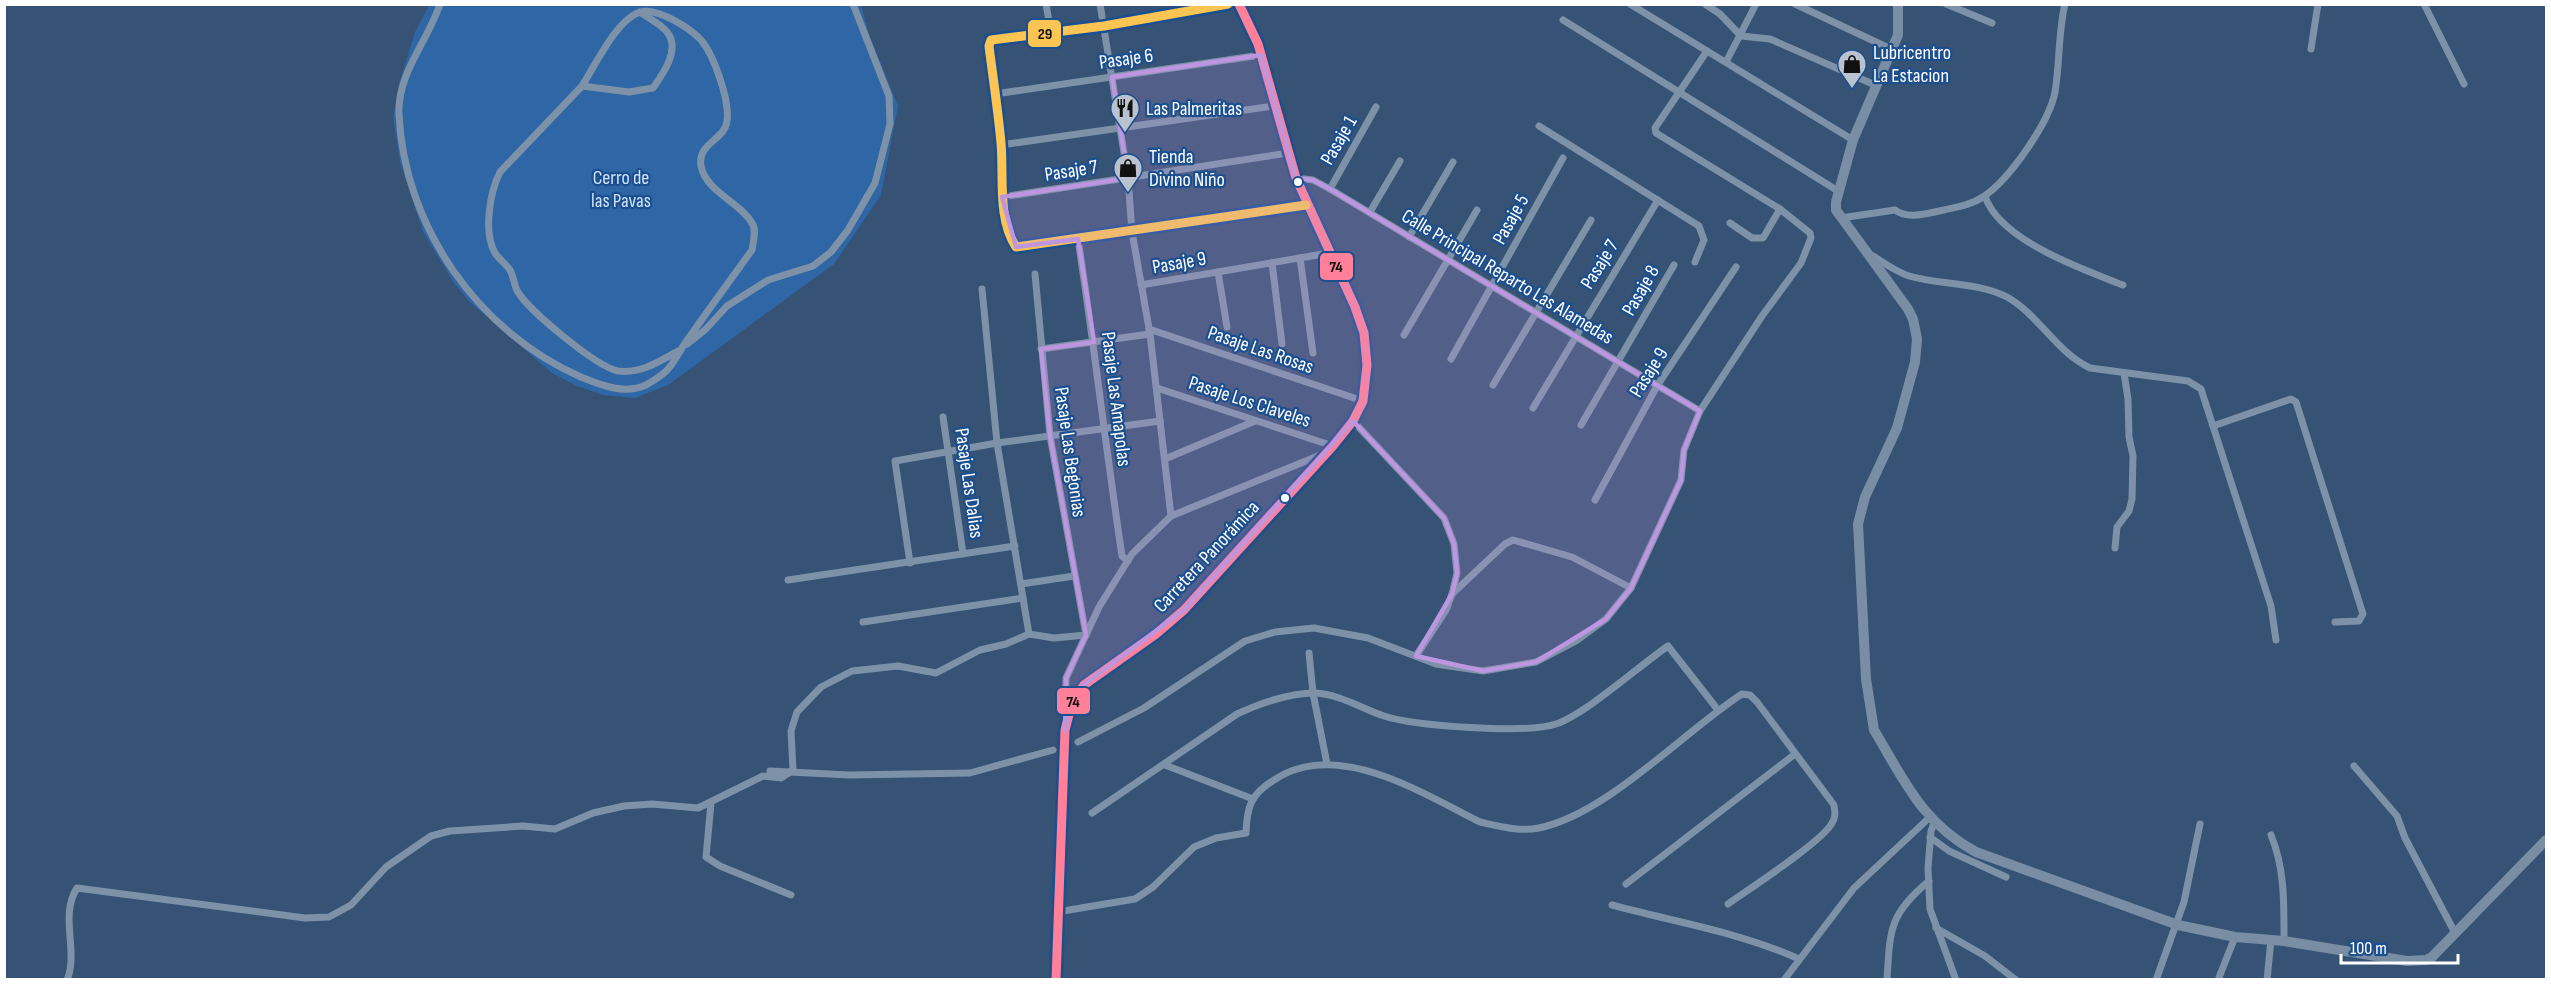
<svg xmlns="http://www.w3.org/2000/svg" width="2551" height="984" font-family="'Sofia Sans Condensed',sans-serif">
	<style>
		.green { fill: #2f66a5 }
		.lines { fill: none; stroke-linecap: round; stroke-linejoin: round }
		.street { stroke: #7d92a8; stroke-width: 7 }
		.secondary { stroke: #798da4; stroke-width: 10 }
		.bus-1-casing { stroke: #1b4f8f; stroke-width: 14 }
		.bus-2-casing { stroke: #1b4f8f; stroke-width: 14 }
		.bus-1 { stroke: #ff8098; stroke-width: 9 }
		.bus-2 { stroke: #fcc553; stroke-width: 9 }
		.marked { fill: #bd96df; fill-opacity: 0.2; stroke: #bd96df; stroke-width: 4.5; stroke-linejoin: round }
		.bus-dot { fill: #fff; stroke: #1b4f8f; stroke-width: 2 }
		.labels { text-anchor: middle; stroke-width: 4.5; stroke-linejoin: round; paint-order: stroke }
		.poi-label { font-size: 20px; fill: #fff; stroke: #1b4f8f; text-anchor: start }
		.street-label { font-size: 20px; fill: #fff; stroke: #1b4f8f }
		.park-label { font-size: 20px; fill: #cfe3fa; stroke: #1b4f8f }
		.line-badge { stroke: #1b4f8f; stroke-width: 2 }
		.pale-badge-label { font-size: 16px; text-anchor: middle; font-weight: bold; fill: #111 }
	</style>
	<rect width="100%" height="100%" fill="#365274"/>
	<polygon class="green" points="430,4 861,5 869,34 898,106 881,195 834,264 668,385 635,398 603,395 577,386 552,373 470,302 454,283 423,232 400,162 393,117 399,84 415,32"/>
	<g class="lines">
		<g class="street">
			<path d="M440,4C428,41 397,74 399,114C404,226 478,332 581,377C601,385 624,395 646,385C653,381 663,375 668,369C676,360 681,348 688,339C709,309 731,279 752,250C753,242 757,230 752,223C740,202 706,192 701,166C697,143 725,140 727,121C730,101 714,55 701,40C690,28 657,7 640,12C616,20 595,66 582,86L629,92L653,88C663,74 681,49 667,32C661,24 648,18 640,12"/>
			<polyline points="1046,4 1051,33"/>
			<polyline points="1100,4 1128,178 1132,232 1150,334 1171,516"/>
			<path d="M1228,4L1104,26L991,40L989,46C993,78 998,110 1001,143C1004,176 997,218 1016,247L1306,205"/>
			<polyline points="1630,4 1853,140"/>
			<polyline points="1705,4 1720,14 1741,36 1770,39 1875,85"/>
			<polyline points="1795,4 1893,50"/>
			<polyline points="1946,4 1992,23"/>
			<polyline points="2424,4 2464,84"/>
			<polyline points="1563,20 1838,191"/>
			<polyline points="2311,49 2318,4"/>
			<polyline points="1726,62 1756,4"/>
			<path d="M582,86L500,172C490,192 483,232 495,253C499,259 506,264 510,270C514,277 514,286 518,292C529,311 597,367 618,371C641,374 660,361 678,351"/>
			<polyline points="995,94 1261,55"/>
			<polyline points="1539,126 1699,226 1704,240 1695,262"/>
			<polyline points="1001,145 1274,106"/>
			<polyline points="1296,178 1313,180 1330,189 1700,411"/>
			<polyline points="1330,189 1376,107"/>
			<path d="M1985,196C1999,240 2082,269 2123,285"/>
			<polyline points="1002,197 1288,153"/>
			<polyline points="1370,212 1400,161"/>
			<path d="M1841,218L1895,210C1908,220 1928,213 1944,210C1957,207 1971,205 1983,197C2009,180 2049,123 2055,92C2060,63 2058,33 2065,4"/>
			<polyline points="1730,223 1752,238 1763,238 1780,209"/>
			<polyline points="1409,237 1453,162"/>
			<path d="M1078,239C1094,344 1106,450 1122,556L1128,561"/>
			<path d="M1873,256C1884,263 1896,272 1909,276C1940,285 1978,282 2007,297C2039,315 2056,352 2090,368L2188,381L2201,389L2271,606L2276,640"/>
			<polyline points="1300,258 1313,353"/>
			<polyline points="1272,263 1282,344"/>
			<polyline points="1218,272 1227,327"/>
			<polyline points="1141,285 1329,253"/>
			<polyline points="982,289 997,443 1029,634"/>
			<polyline points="1149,329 1363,401"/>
			<polyline points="1404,335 1477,210"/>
			<polyline points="687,344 705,330 727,306 768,280 813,266 831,252 848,230 875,183 890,124 889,96 853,4"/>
			<polyline points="1041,349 1150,334"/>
			<polyline points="1451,359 1563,158"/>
			<polyline points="1493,385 1591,220"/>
			<polyline points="1157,388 1333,446"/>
			<polyline points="1533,408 1658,200"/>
			<polyline points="943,417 963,554"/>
			<polyline points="1353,421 1444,518 1454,544 1457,573 1452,594 1446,610 1416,656"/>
			<polyline points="1581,425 1674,265"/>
			<polyline points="2213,426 2291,399 2296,402 2363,614 2359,621 2335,622"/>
			<polyline points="1165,459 1255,421"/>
			<polyline points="1595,500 1657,386 1736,267"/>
			<polyline points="2115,548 2117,527 2129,511 2132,499 2133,456 2129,437 2128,399 2124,373"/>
			<polyline points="910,563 895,461 997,443 1160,421"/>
			<polyline points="788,580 1015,546"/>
			<polyline points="1021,584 1074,576"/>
			<polyline points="1452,594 1505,544 1513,540 1572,557 1631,588"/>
			<polyline points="863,622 1023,598"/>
			<polyline points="1309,653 1313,693 1327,764"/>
			<polyline points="1065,718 1066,678 1099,607 1132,554 1171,516 1323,454"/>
			<polyline points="1078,742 1144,708 1245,641 1275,632 1314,628 1368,638 1436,664 1483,671 1536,662 1576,641 1606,619 1631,588 1681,480 1684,450 1700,411 1762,316 1801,263 1811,238 1810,233 1780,209 1656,133 1655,128 1707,51"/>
			<polyline points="1165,765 1253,799"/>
			<polyline points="2354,766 2397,816 2405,838 2455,933"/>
			<polyline points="770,771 849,775 970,773 1053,750"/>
			<polyline points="711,803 706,857 720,866 791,895"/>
			<path d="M1092,813L1237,714C1261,703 1288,693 1315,693C1339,694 1363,709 1384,716C1415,726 1526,734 1556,724C1587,713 1639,666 1668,646L1718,710"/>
			<polyline points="1934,823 1931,831 1928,868 1930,909 1956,980"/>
			<path d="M2271,835C2285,869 2284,904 2284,941"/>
			<polyline points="1930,837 1949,851 2006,877"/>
			<polyline points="1626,884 1795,754"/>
			<path d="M1612,905C1675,922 1739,932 1799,959"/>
			<path d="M1057,912L1135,899L1153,887L1194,847L1216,838L1246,833C1247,807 1250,795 1274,780C1336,738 1422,793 1480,822C1498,826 1520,832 1539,828C1607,814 1682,733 1742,694L1750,695L1757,702L1834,805C1835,812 1836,817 1832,823C1823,841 1749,889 1728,904"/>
			<polyline points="1936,928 1985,956 2016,980"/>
			<path d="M67,980C79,951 59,916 77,888L305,918L329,917L351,905L386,867L431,836L450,831L523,826L555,829L593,813L624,806L652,804L698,808L763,776L781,778L793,770L791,731L797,712L821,687L852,671L898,666L936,673L980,650L1006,644L1029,634L1054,638L1086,635L1050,436L1035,274"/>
			<polyline points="1784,980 1854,888 1929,818"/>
			<path d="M1887,980C1890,930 1889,914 1929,881"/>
			<polyline points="2156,980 2184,902 2200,824"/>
			<polyline points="2218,980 2235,937"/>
			<polyline points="2267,980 2271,940"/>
		</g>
		<g class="secondary">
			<path d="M1898,4V35L1853,140L1836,202V210L1908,309L1913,319L1917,339L1915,362L1897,428L1865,497L1858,524L1866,679L1874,730C1904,780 1922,823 1976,852L2178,925L2235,937L2284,941L2407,961L2426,960L2432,957L2546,840"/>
			<polyline points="1056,980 1065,730 1072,703 1084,685 1156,634 1184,610 1333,446 1353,421 1363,401 1367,365 1364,333 1355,307 1296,178 1258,44 1239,4"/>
		</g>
		<g class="bus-1-casing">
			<polyline id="bus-1" points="1056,980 1065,730 1072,703 1084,685 1156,634 1184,610 1333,446 1353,421 1363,401 1367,365 1364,333 1355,307 1296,178 1258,44 1239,4"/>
		</g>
		<g class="bus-2-casing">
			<path id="bus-2" d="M1228,4L1104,26L991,40L989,46C993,78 998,110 1001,143C1004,176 997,218 1016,247L1306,205"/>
		</g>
		<use href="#bus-1" class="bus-1"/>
		<use href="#bus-2" class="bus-2"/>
	</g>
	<path class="marked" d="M1261,55L1296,178L1313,180L1330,189L1700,411L1684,450L1681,480L1631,588L1606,619L1536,662L1483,671L1416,656L1452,594L1457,573L1454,544L1444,518L1353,421L1184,610L1084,685L1072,703L1065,730L1066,678L1086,635L1050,436L1041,349L1094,342L1078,239L1016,247L1002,197L1128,178L1112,77Z"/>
	<defs>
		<g id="shop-pin" transform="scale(1.5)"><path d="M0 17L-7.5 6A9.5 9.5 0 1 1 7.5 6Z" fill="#b9c2ce" stroke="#1b4f8f"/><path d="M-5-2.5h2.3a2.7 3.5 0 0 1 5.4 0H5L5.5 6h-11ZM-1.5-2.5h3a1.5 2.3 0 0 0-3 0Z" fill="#111"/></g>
		<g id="restaurant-pin" transform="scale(1.5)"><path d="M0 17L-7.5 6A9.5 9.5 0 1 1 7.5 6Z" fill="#b9c2ce" stroke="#1b4f8f"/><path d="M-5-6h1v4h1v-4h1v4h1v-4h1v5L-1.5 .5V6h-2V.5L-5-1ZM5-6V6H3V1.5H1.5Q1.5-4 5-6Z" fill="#111"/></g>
	</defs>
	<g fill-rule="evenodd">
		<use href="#shop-pin" x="1852" y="64"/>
		<use href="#restaurant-pin" x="1125" y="108"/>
		<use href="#shop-pin" x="1128" y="168"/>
	</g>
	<g class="bus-dot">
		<circle cx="1298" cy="182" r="5"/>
		<circle cx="1285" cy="498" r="5"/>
	</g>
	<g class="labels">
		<g class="poi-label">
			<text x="1873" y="59">Lubricentro<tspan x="1873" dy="23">La Estacion</tspan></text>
			<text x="1146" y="115">Las Palmeritas</text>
			<text x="1149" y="163">Tienda<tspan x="1149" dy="23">Divino Niño</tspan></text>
		</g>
		<g class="street-label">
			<text transform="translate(1126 58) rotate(-8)" y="7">Pasaje 6</text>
			<text transform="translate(1338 140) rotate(-60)" y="7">Pasaje 1</text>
			<text transform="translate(1071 170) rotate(-9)" y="7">Pasaje 7</text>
			<text transform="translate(1510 219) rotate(-61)" y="7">Pasaje 5</text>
			<text transform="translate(1179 262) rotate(-10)" y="7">Pasaje 9</text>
			<text transform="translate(1599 264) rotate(-58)" y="7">Pasaje 7</text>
			<text transform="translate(1508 276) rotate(31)" y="7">Calle Principal Reparto Las Alamedas</text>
			<text transform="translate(1640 290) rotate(-60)" y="7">Pasaje 8</text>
			<text transform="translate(1261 349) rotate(19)" y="7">Pasaje Las Rosas</text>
			<text transform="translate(1648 372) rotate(-58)" y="7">Pasaje 9</text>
			<text transform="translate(1117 399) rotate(83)" y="7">Pasaje Las Amapolas</text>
			<text transform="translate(1250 401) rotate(18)" y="7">Pasaje Los Claveles</text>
			<text transform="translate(1071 452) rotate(82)" y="7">Pasaje Las Begonias</text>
			<text transform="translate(970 483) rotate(82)" y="7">Pasaje Las Dalias</text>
			<text transform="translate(1206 556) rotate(-47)" y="7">Carretera Panorámica</text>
		</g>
		<g class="park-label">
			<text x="621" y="184">Cerro de<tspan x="621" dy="23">las Pavas</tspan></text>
		</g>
	</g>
	<g class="line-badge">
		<rect x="1027" y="19" width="35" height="29" rx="6" fill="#fcc553"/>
		<rect x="1319" y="252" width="35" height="29" rx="6" fill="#ff8098"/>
		<rect x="1056" y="687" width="35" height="28" rx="6" fill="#ff8098"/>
	</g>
	<g class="pale-badge-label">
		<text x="1045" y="39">29</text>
		<text x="1336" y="272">74</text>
		<text x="1073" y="707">74</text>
	</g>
	<rect width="2551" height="984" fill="none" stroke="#ffffff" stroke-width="12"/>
	<path d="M2341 954v9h117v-9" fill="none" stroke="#ffffff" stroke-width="3"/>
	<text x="2350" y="954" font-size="18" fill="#ffffff" stroke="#1b4f8f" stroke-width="4.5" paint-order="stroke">100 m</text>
</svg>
